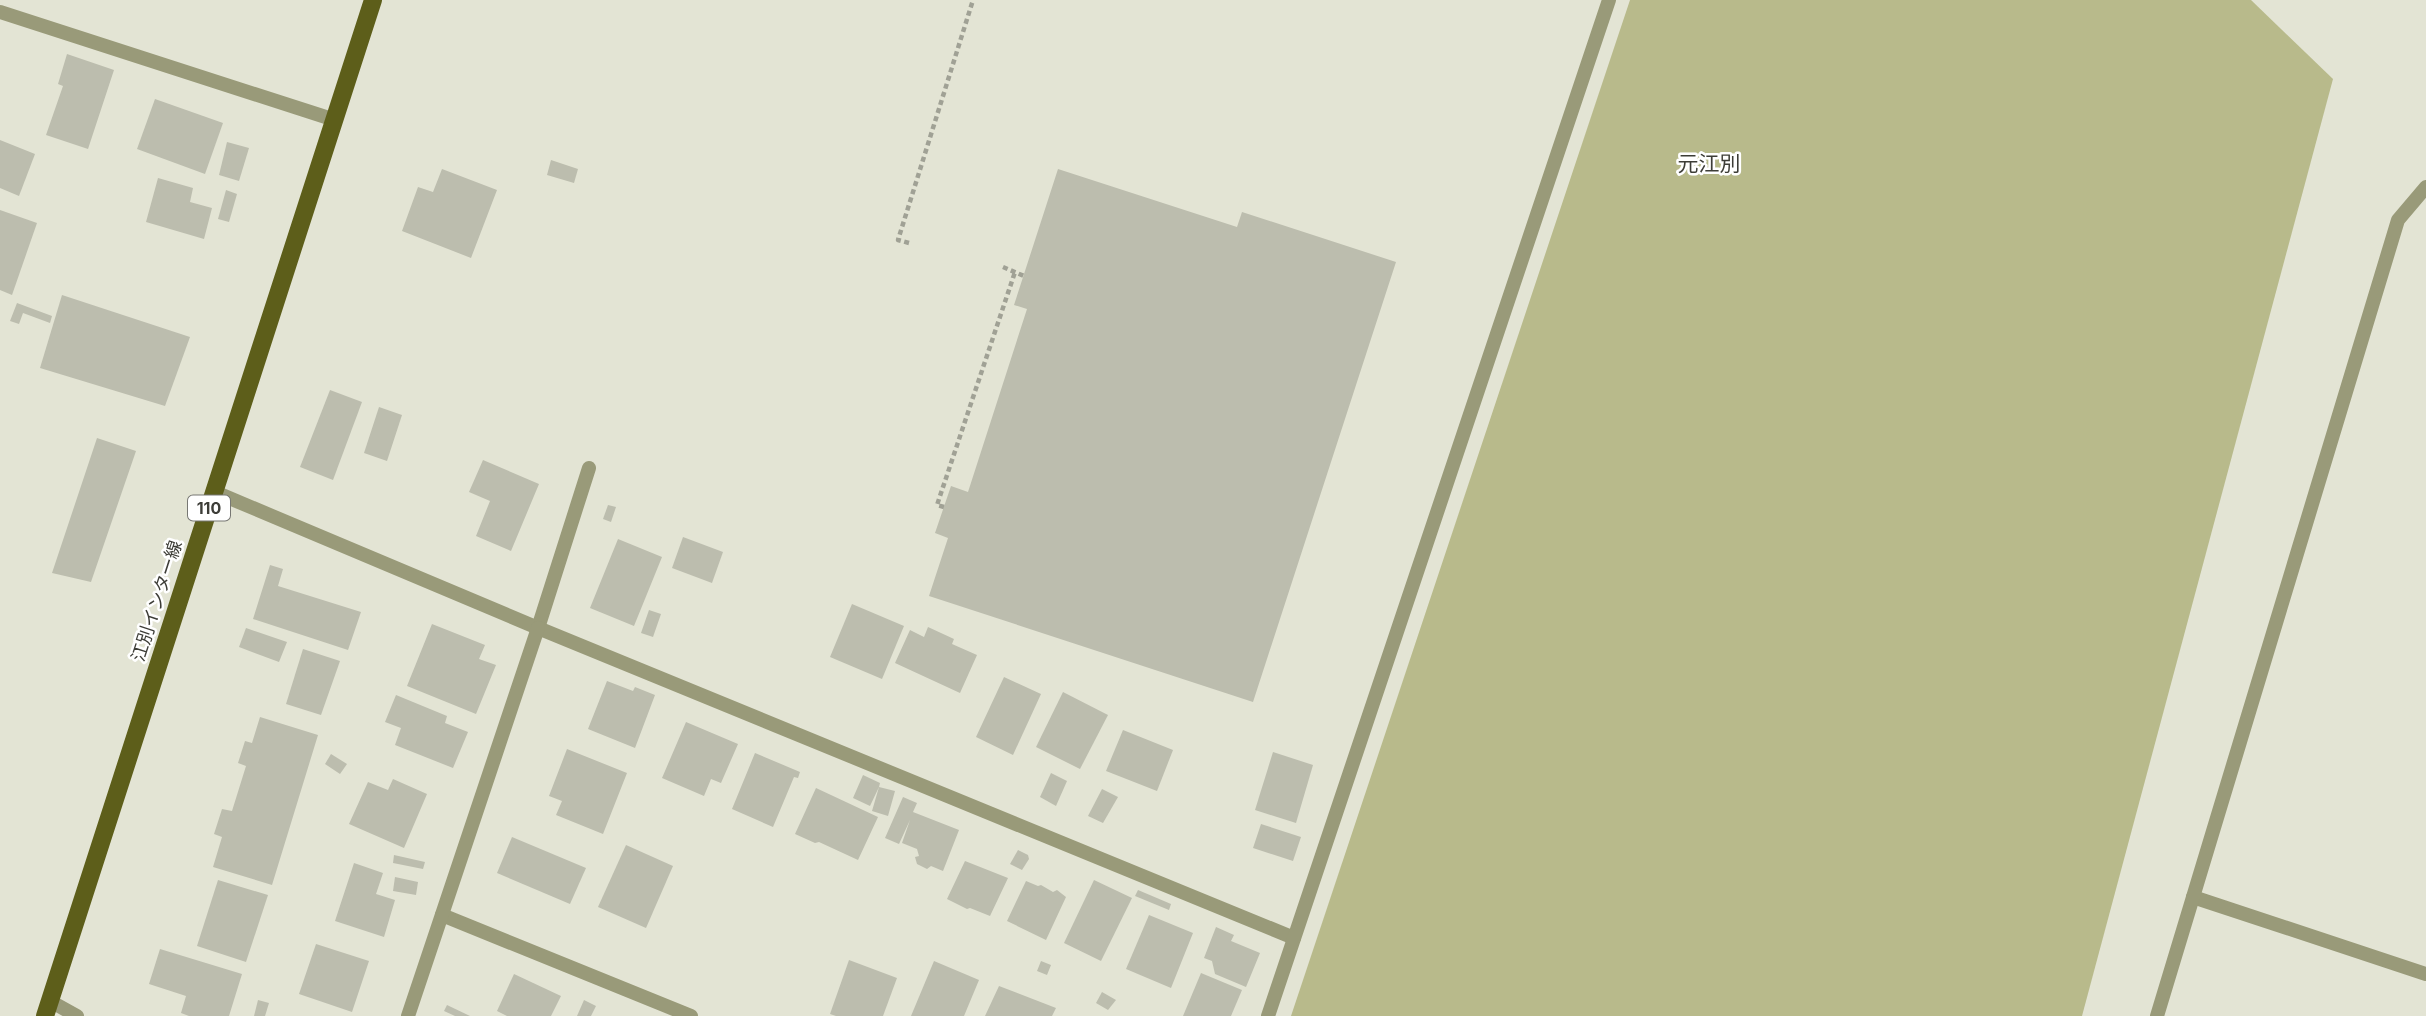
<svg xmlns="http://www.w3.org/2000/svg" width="2426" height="1016" font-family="Inter,'Noto Sans JP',sans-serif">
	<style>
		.green { fill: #b8ba8b }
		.building { fill: #bcbdae }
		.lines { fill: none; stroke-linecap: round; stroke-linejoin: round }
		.path { stroke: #a0a195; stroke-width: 4.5; stroke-dasharray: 5 3.5; stroke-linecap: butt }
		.service { stroke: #999a79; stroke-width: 14 }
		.minor { stroke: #999a79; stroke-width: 14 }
		.primary { stroke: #5d5e1a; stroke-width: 18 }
		.labels { text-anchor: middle; stroke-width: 5; stroke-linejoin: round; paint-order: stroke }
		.shield { fill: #fff; stroke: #777773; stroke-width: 2 }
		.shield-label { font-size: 16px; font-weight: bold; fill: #3d3d37 }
		.street-label { font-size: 18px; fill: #3d3d37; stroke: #fff }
		.quarter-label { font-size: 21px; fill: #3d3d37; stroke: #fff }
	</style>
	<rect width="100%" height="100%" fill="#e3e4d4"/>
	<polygon class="green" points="1630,0 2251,0 2333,79 2082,1016 1291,1016"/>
	<g class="building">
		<polygon points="67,54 114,70 88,149 46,135 63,86 58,84"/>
		<polygon points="155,99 223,123 205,174 137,149"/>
		<polygon points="0,140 35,154 19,196 0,188"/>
		<polygon points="227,142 249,148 239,181 219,175"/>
		<polygon points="551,160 578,169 574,183 547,175"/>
		<polygon points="442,169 497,190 471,258 402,231 418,187 433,192"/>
		<polygon points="1058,169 1237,227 1242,212 1396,262 1253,702 929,596 948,538 935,533 951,486 968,492 1027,309 1014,305"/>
		<polygon points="158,178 193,188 190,202 212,208 204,239 146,222"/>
		<polygon points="226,190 237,194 229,222 218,219"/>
		<polygon points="0,210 37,223 12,295 0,290"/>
		<polygon points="62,295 190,337 165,406 40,368"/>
		<polygon points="17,303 52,316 50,323 23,313 19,324 10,321"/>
		<polygon points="330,390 362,402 333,480 300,467"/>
		<polygon points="379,407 402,415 387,461 364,453"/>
		<polygon points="97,438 136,451 91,582 52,573"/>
		<polygon points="483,460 539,484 511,551 476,536 490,501 469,492"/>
		<polygon points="608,505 616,507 611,522 603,519"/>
		<polygon points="683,537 723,552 712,583 672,568"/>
		<polygon points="618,539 662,557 634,626 590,608"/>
		<polygon points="270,565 283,569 278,586 361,612 348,650 253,619"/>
		<polygon points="852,604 904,626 882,679 830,657"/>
		<polygon points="649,610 661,614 653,637 641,633"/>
		<polygon points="432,624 485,645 479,659 496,665 476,714 407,686"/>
		<polygon points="928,627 954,639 952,644 977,655 960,693 895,663 910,630 924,637"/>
		<polygon points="246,628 287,642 279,662 239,647"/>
		<polygon points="303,649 340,661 321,715 286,704"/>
		<polygon points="1004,677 1041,694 1013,755 976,737"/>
		<polygon points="607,681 633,691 635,687 655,695 635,748 588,729"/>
		<polygon points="1063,692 1108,715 1080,769 1036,747"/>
		<polygon points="396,695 447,716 445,723 468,732 453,768 395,745 401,728 385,722"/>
		<polygon points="260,717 318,735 272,885 213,867 222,837 214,834 222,809 232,811 246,766 238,763 245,741 252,743"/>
		<polygon points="686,722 738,744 721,783 711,779 704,796 662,778"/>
		<polygon points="1123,730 1173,750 1157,791 1106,771"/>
		<polygon points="567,749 627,773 603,834 556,815 562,801 549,796"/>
		<polygon points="1273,752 1313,765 1296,823 1255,810"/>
		<polygon points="755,753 800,772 798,778 794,777 773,827 732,809"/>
		<polygon points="331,754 347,764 340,774 325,764"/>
		<polygon points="1051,773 1067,781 1056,806 1040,797"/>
		<polygon points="863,775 880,783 879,787 895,791 888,816 872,811 879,787 870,806 853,798"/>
		<polygon points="393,779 427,794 404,848 349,824 368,782 388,790"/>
		<polygon points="816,788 878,817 858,860 819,842 815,843 795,834"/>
		<polygon points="1102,789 1118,797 1103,823 1088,816"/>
		<polygon points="903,797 917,803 913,812 959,830 943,871 931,866 927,869 917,864 915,857 919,856 917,849 902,843 910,820 899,844 885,838"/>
		<polygon points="1261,824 1301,837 1293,861 1253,848"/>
		<polygon points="512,837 586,868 570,904 497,873"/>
		<polygon points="626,845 673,866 646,928 598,907"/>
		<polygon points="1018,850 1028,855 1029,859 1022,870 1010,864"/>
		<polygon points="394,855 425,862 423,869 393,863"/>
		<polygon points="965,861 1008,878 990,916 970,908 967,909 947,899"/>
		<polygon points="354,863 383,873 376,894 395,900 384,937 335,921"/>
		<polygon points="395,877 418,882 416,895 393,891"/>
		<polygon points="218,880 268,895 246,962 197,946"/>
		<polygon points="1094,880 1132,898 1101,961 1064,943"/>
		<polygon points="1026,881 1038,886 1041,885 1053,892 1057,890 1066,897 1046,940 1007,921"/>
		<polygon points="1138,890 1171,904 1169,910 1135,896"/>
		<polygon points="1149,915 1193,933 1171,988 1126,969"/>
		<polygon points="1216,927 1234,935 1231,941 1260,953 1246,987 1215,974 1212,961 1204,958"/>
		<polygon points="316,944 369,961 352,1012 299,994"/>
		<polygon points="160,949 242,974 229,1016 189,1016 181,1013 186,996 149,984"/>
		<polygon points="849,960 897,978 883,1016 836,1016 830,1014"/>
		<polygon points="934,961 979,980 964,1016 911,1016"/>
		<polygon points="1041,961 1051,965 1047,975 1037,971"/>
		<polygon points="1201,973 1242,990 1231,1016 1183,1016"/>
		<polygon points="514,974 561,996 551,1016 507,1016 497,1011"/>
		<polygon points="999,986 1056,1008 1052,1016 985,1016"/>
		<polygon points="1102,992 1116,1000 1108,1010 1096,1003"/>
		<polygon points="258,1000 269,1003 265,1016 254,1016"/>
		<polygon points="584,1000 596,1006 591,1016 577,1016"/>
		<polygon points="447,1005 470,1016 455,1016 444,1011"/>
	</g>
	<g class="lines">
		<g class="path">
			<polyline points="909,243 898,240 973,0"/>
			<polyline points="1003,267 1024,276"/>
			<polyline points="944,507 937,505 1015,272"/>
		</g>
		<polyline class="service" points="538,628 589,468"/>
		<g class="minor">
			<polyline points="0,12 335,120"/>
			<polyline points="215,492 538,628 1294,938"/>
			<polyline points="2193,897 2426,974"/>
			<polyline points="442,915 691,1016"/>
			<polyline points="50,1001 77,1016"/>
			<polyline points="408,1016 538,628"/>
			<polyline points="1268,1016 1609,0"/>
			<polyline points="2157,1016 2398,220 2426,187"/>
		</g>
		<polyline class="primary" points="45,1016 373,0"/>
	</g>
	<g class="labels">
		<rect class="shield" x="188" y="495.5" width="42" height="25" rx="5"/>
		<g class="shield-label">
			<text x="209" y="514">110</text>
		</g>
		<g class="street-label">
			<text transform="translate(157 601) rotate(-72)" y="6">江別インター線</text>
		</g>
		<g class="quarter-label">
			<text x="1709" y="171">元江別</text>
		</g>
	</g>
</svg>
